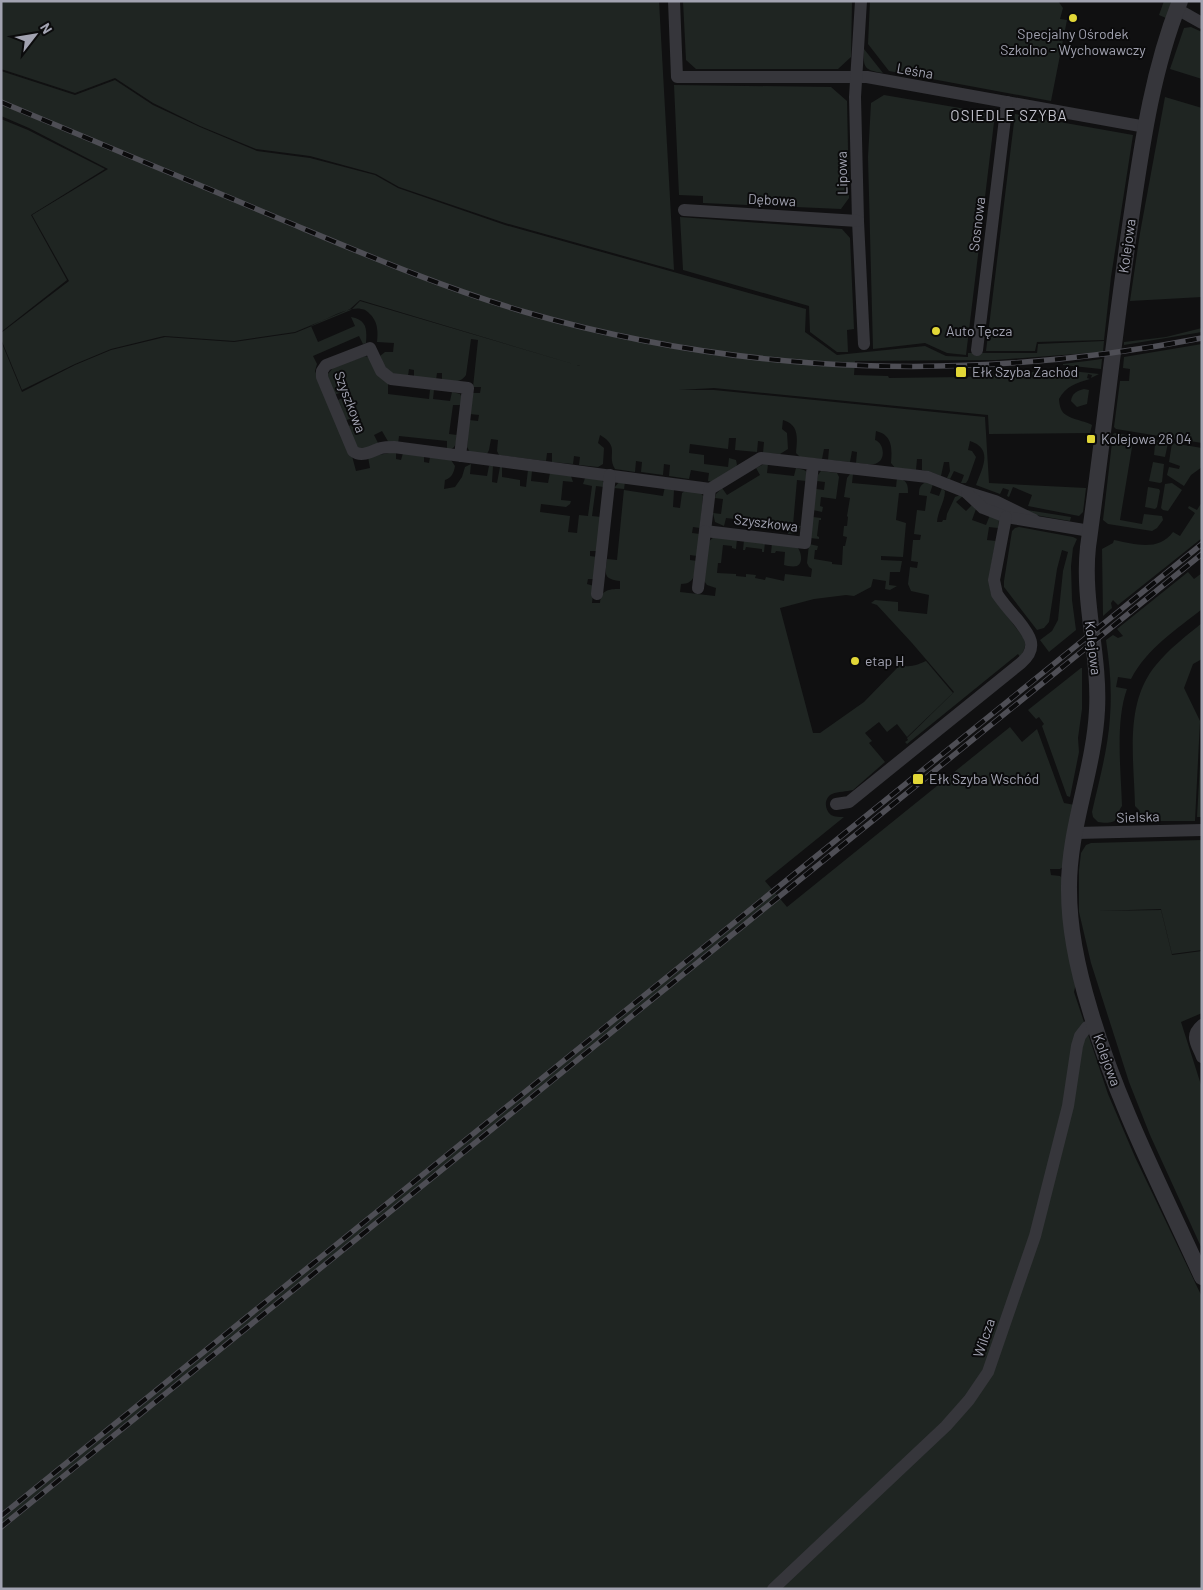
<svg xmlns="http://www.w3.org/2000/svg" width="1203" height="1590" font-family="Barlow,sans-serif">
	<style>
		.green { fill: #1f2522 }
		.lines { fill: none; stroke-linecap: round; stroke-linejoin: round }
		.minor { stroke: #36363b; stroke-width: 12 }
		.tertiary { stroke: #36363b; stroke-width: 16 }
		.rail-casing { stroke: #4e4e55; stroke-width: 5.5 }
		.rail { stroke: #0b0b0c; stroke-width: 4; stroke-dasharray: 11; stroke-linecap: butt }
		.poi-dot { fill: #e2d737; stroke: #0b0b0c; stroke-width: 2 }
		.labels { text-anchor: middle; stroke-width: 4; stroke-linejoin: round; paint-order: stroke }
		.poi-label { font-size: 14px; fill: #a2a3b1; stroke: #0b0b0c; text-anchor: start }
		.street-label { font-size: 14px; fill: #a2a3b1; stroke: #0b0b0c }
		.neighbourhood-label { font-size: 15px; letter-spacing: 1px; fill: #c3c3cd; stroke: #0b0b0c }
	</style>
	<rect width="100%" height="100%" fill="#101011"/>
	<g class="green">
		<polygon points="1,1 659,1 674,270 505,223 399,187 376,174 310,156 256,149 200,126 153,103 115,78 75,93 1,69"/>
		<polygon points="683,1 852,1 851,57 838,69 696,69 686,60"/>
		<polygon points="870,1 1058,1 1063,8 1060,19 1067,20 1051,101 889,71 868,44"/>
		<polygon points="1164,1 1171,1 1172,3 1166,18 1159,15"/>
		<polygon points="1191,27 1202,32 1202,79 1170,69 1184,28"/>
		<path d="M864,49L883,73C864,70 863,68 864,49Z"/>
		<path d="M1,71L75,95L115,80L153,105L200,127L257,151L310,158L375,175L398,188L505,225L806,309L805,332L837,355L925,346L946,356L968,357V353H1037L1038,344L1104,341L1103,352L996,360L855,361L854,375L888,376L889,378L964,377L1063,370L1099,374L1091,378L1092,375L1088,374L1087,378L1090,379C1076,383 1066,386 1059,399C1059,402 1060,408 1062,411C1067,419 1083,420 1092,425L1090,433L989,434L988,415L714,388L679,390H714L985,417L989,483L1086,488L1083,512L1079,516L1028,506L1032,495L1013,487L1009,497L1007,496L1009,490L1003,488L1000,494L976,485C982,468 994,449 970,441L968,450L972,451L976,457L968,480L966,483H961L964,475L954,471L950,479L947,478L950,471L949,462H944L941,476L931,472L922,470V459H917L916,470L895,468L891,463C892,449 893,435 876,431L875,440C884,443 886,459 877,463C872,466 862,463 856,463L857,452L852,451L850,462L828,460L829,449H824L822,459L800,457L796,453C797,439 800,425 783,420L782,429L787,433L788,449L780,454L763,453L764,442L758,441L757,452L735,450L736,438H729L728,449L690,444L689,453L704,455V464L728,467L729,458L736,460L737,465L735,468L712,482L708,481L709,473L691,470L689,479L669,476L670,465L664,464L663,475L641,472L642,462L636,461L635,472L615,469C606,455 621,447 600,435L598,443L604,448L603,464L598,467L579,465L580,457L574,456L573,464L552,462V453H547L546,461L499,455L497,451L498,440L491,439L489,450L487,454L470,452L467,447L469,420L478,421L479,415L470,414L473,393H480L481,387H473L478,340L471,339L466,375C460,384 452,381 442,380V373H437L436,380L414,377V370L409,369L408,376L396,375L386,370L380,356L385,352H393L394,343L377,342C378,332 378,323 371,315C368,312 365,309 361,309C349,306 323,321 311,326L318,342L355,326L351,317C367,320 367,329 366,343L363,344L359,336L313,356L317,364L315,371L352,456L356,471L370,468L368,457L389,453H396V459L401,460L403,453L424,456V462L429,463L430,457L451,460L455,466C454,472 452,478 445,480L444,489L455,487L462,477L465,467L471,464L470,474L487,476L489,466H493L492,482L497,483L500,467H502V477L520,480V486L526,487L528,470L532,471L531,481L548,483L550,473L571,476L573,482L563,481L561,500L571,501L570,504L566,507L541,504L540,512L570,516L568,532L577,533L579,515L588,516L592,486L583,484L585,478L601,479L604,483V487L596,486L592,516L601,517L597,551H590V556L597,557L594,579H588L587,584L594,586L592,603H600C601,590 608,589 620,589V581C603,579 605,574 607,559L617,560L624,489L614,488L620,481H625L624,490L663,496L665,486L674,490L673,507L680,508L682,493L685,491L700,492L703,496L700,528L693,527L692,533L700,534L697,556L690,555V560L697,561C694,573 696,584 681,584L680,592L715,596L716,588L707,585L704,581L708,542L714,537L737,539L736,549L732,548V546L723,545L721,563H718L717,573L736,574V576L746,577V574L756,575L755,578L765,580L766,577L784,581L785,574L811,577L812,569L809,567L807,563L809,544L818,546L817,550H815L814,559L832,562V564L842,565L843,546H845L847,537L843,536L844,526H847L848,517L847,516L850,498L844,497L847,478L850,474H853L852,483L896,487L897,478C907,480 908,484 908,493H899L896,520L906,523L903,557L881,556V560L902,561L900,572H890L889,585L897,586L890,590L885,589L886,581L873,579L871,587L854,596L846,595L814,599L780,608L813,733H820L864,702L900,665C910,668 917,665 926,661L953,693L907,737L897,724L887,732L879,722L865,733L872,741L869,743L885,762L853,790C846,792 839,791 832,794C824,798 824,809 831,815C835,817 839,817 844,817L765,881L787,907L1010,727L1022,742L1037,729L1064,803L1075,805L1064,866L1060,869H1050L1051,875L1060,876L1063,879L1076,983L1074,992L1108,1094L1135,1157L1202,1297V1589H1V341L22,392L75,365L111,350L165,337L234,342L295,333L351,310L360,301L580,366L360,300L350,309L295,332L234,341L164,336L111,349L75,364L22,390L1,339V333L69,281L32,215L108,169L29,128L1,116Z"/>
		<polygon points="674,85 831,87 847,101 849,198 841,209 703,203 703,196 679,195"/>
		<polygon points="884,95 995,114 966,355 947,353 925,343 873,349 868,157 871,103"/>
		<polygon points="1165,97 1202,108 1202,297 1130,301 1140,233"/>
		<polygon points="1015,114 1133,135 1111,277 1104,340 1037,342 1035,351 986,351"/>
		<polygon points="1,119 28,130 105,169 31,215 67,280 1,332"/>
		<polygon points="680,217 842,229 850,238 854,329 847,330 848,352 837,352 810,332 809,306 683,270"/>
		<polygon points="1202,328 1202,332 1124,345 1124,342 1166,337"/>
		<polygon points="1202,344 1202,443 1116,429 1114,427 1120,381 1129,381 1130,369 1123,368 1124,357"/>
		<path d="M365,356L368,357L388,382V394L429,399L430,390H434L433,399L450,401L452,392L460,394L461,396V405H453L449,434L457,435C456,444 456,449 447,450V441L399,436L398,444L389,443L382,431L374,435L378,443L364,450L357,448L347,427L355,423L352,418L344,421L336,401L344,397L342,392L334,395L327,375L334,367Z"/>
		<polygon points="1102,359 1101,369 1063,365 1063,364"/>
		<path d="M1084,389L1089,390L1087,404L1077,407L1071,401C1072,393 1077,391 1084,389Z"/>
		<polygon points="1115,433 1167,442 1168,443 1165,457 1154,455 1155,445 1133,441 1120,520 1142,524 1144,514 1162,516 1163,520 1157,528 1152,531 1108,524 1103,520 1113,434"/>
		<polygon points="1172,443 1202,448 1202,467 1191,475 1184,486 1167,475 1169,467 1179,469 1180,466 1169,462"/>
		<polygon points="1153,462 1164,464 1162,482 1160,483 1149,481"/>
		<polygon points="764,464 768,464 767,473 794,476 796,468 804,470 807,472 806,481 797,480 793,525 801,526 796,533 788,534 789,525 726,518 724,526 715,522 713,513 721,514 723,499 715,498 716,494 722,488 727,495 760,475 756,468"/>
		<polygon points="821,471 837,473 839,477 836,499 821,497 820,506 823,507 822,512 813,510 816,489 824,490 825,482 817,481 818,475"/>
		<path d="M927,482L933,484L930,493L939,496L942,488L945,491C945,501 938,510 937,522H942L943,520H946L947,514L955,497L960,495L963,496L956,502L966,511L972,505L976,509L972,520L986,525L990,515L999,520L998,528L989,527L987,540L996,541C993,559 986,579 992,596L1023,637C1027,645 1025,649 1020,657L1018,654L907,744L905,742L908,740L907,738L954,692L912,643L877,605L871,603L875,600L898,602V611L927,614L929,595L911,591L908,584L910,567L917,568L918,562L911,561L913,540H920L921,535L914,534L917,510L925,511L927,496L919,495C919,488 920,484 927,482Z"/>
		<polygon points="1172,483 1182,490 1168,511 1163,510 1161,508 1165,484"/>
		<polygon points="1148,487 1159,489 1160,491 1157,507 1155,509 1145,507"/>
		<path d="M1202,502V538L1118,605L1113,600L1111,603L1112,608L1103,616L1102,549L1113,543L1114,540C1135,544 1158,552 1173,532L1180,536L1195,513L1188,508L1189,506L1197,510Z"/>
		<polygon points="1027,510 1071,517 1070,521 1029,514"/>
		<polygon points="813,517 821,518 821,520 819,520 817,536 819,537 819,539 810,538"/>
		<polygon points="1019,527 1073,537 1077,539 1073,548 1071,566 1072,600 1076,630 1049,652 1040,640 1052,631 1058,620 1063,571 1068,552 1062,550 1057,569 1049,622 1044,628 1037,630 1004,587 1004,581 1012,531 1015,528"/>
		<polygon points="744,540 765,542 764,552 762,552 762,549 746,547 745,550 743,550"/>
		<path d="M772,543L797,547C801,551 804,563 797,566C793,567 787,566 784,565L785,552L776,551L775,553H771Z"/>
		<path d="M1188,572L1194,579L1202,573V609C1176,630 1147,648 1131,679L1118,677L1116,687L1127,689C1115,722 1121,771 1122,806C1118,811 1120,813 1117,818C1114,824 1104,823 1098,822L1093,817L1092,812C1099,781 1108,749 1110,717C1112,691 1110,666 1106,640L1113,635L1118,638L1123,636L1117,629Z"/>
		<path d="M1202,623V659L1193,664L1184,688L1200,721L1195,821H1146L1141,817L1139,810L1135,806C1134,759 1124,703 1156,665C1169,649 1186,636 1202,623Z"/>
		<polygon points="1081,668 1082,668 1082,709 1078,738 1079,752 1070,797 1067,796 1042,726 1044,724 1039,717 1036,719 1028,710"/>
		<polygon points="1202,728 1202,817 1197,817"/>
		<polygon points="1202,840 1202,950 1172,954 1161,909 1098,911 1161,910 1172,955 1202,951 1202,1013 1181,1022 1202,1088 1202,1249 1150,1135 1129,1082 1091,963 1079,912 1079,870 1081,853 1086,845 1091,843"/>
	</g>
	<g class="lines">
		<g class="minor">
			<polyline points="674,1 677,77 867,77 1146,127"/>
			<polyline points="861,1 855,97 858,221 864,344"/>
			<polyline points="1177,9 1202,23"/>
			<polyline points="684,210 858,221"/>
			<polyline points="977,350 1007,102"/>
			<path d="M460,456L468,388L391,379L381,371L370,348L326,365L322,371V377L353,451C362,458 371,451 381,448C385,447 390,447 394,447L710,489"/>
			<polyline points="813,464 805,543 705,531 710,489 761,458 928,477 966,492 995,501 1034,520"/>
			<polyline points="967,493 983,508 1006,517 1090,531"/>
			<polyline points="698,588 705,531"/>
			<polyline points="597,594 610,475"/>
			<path d="M836,804L849,802L1021,663C1040,647 1029,634 1017,619C1010,611 1003,603 997,594L994,580L1006,517"/>
			<polyline points="1076,833 1202,830"/>
			<path d="M1202,1025C1189,1036 1197,1044 1202,1057"/>
			<polyline points="773,1589 946,1426 969,1400 988,1372 1035,1236 1068,1106 1077,1046 1080,1036 1087,1027 1094,1024"/>
		</g>
		<path class="tertiary" d="M1180,1C1152,71 1142,145 1131,219C1115,328 1103,438 1088,547C1082,602 1100,655 1097,710C1094,771 1068,829 1069,890C1069,932 1078,971 1090,1010C1117,1103 1162,1189 1202,1277"/>
		<g class="rail-casing">
			<g id="rail">
				<path d="M1,102C96,142 190,181 285,221C364,254 443,288 525,312C747,376 976,382 1202,338"/>
				<polyline points="1,1516 1202,544"/>
				<polyline points="1,1527 1202,554"/>
			</g>
		</g>
		<use href="#rail" class="rail"/>
	</g>
	<g class="poi-dot">
		<circle cx="1073" cy="18" r="5"/>
		<circle cx="936" cy="331" r="5"/>
		<rect x="955" y="366" width="12" height="12" rx="2.5"/>
		<rect x="1086" y="434" width="10" height="10" rx="2.5"/>
		<circle cx="855" cy="661" r="5"/>
		<rect x="912" y="773" width="12" height="12" rx="2.5"/>
	</g>
	<g class="labels">
		<g class="poi-label">
			<text x="1073" y="39" text-anchor="middle">Specjalny Ośrodek<tspan x="1073" dy="16">Szkolno - Wychowawczy</tspan></text>
			<text x="946" y="336">Auto Tęcza</text>
			<text x="972" y="377">Ełk Szyba Zachód</text>
			<text x="1101" y="444">Kolejowa 26 04</text>
			<text x="865" y="666">etap H</text>
			<text x="929" y="784">Ełk Szyba Wschód</text>
		</g>
		<g class="street-label">
			<text transform="translate(915 71) rotate(10)" y="5">Leśna</text>
			<text transform="translate(842 173) rotate(-91)" y="5">Lipowa</text>
			<text transform="translate(772 200) rotate(3)" y="5">Dębowa</text>
			<text transform="translate(977 224) rotate(-83)" y="5">Sosnowa</text>
			<text transform="translate(1127 246) rotate(-82)" y="5">Kolejowa</text>
			<text transform="translate(350 402) rotate(69)" y="5">Szyszkowa</text>
			<text transform="translate(766 523) rotate(7)" y="5">Szyszkowa</text>
			<text transform="translate(1093 648) rotate(83)" y="5">Kolejowa</text>
			<text transform="translate(1138 817) rotate(-2)" y="5">Sielska</text>
			<text transform="translate(1107 1060) rotate(70)" y="5">Kolejowa</text>
			<text transform="translate(984 1338) rotate(-71)" y="5">Wilcza</text>
		</g>
		<g class="neighbourhood-label">
			<text x="1009" y="121">OSIEDLE SZYBA</text>
		</g>
	</g>
	<rect width="1203" height="1590" fill="none" stroke="#a2a3b1" stroke-width="5"/>
	<g transform="translate(35 35) rotate(59)" stroke="#0b0b0c" stroke-width="4" paint-order="stroke">
	<path d="M0-4L9 19L0 12L-9 19Z" fill="#a2a3b1"/>
	<text y="-8" font-size="14" font-weight="bold" text-anchor="middle" fill="#a2a3b1">N</text>
	</g>
</svg>
